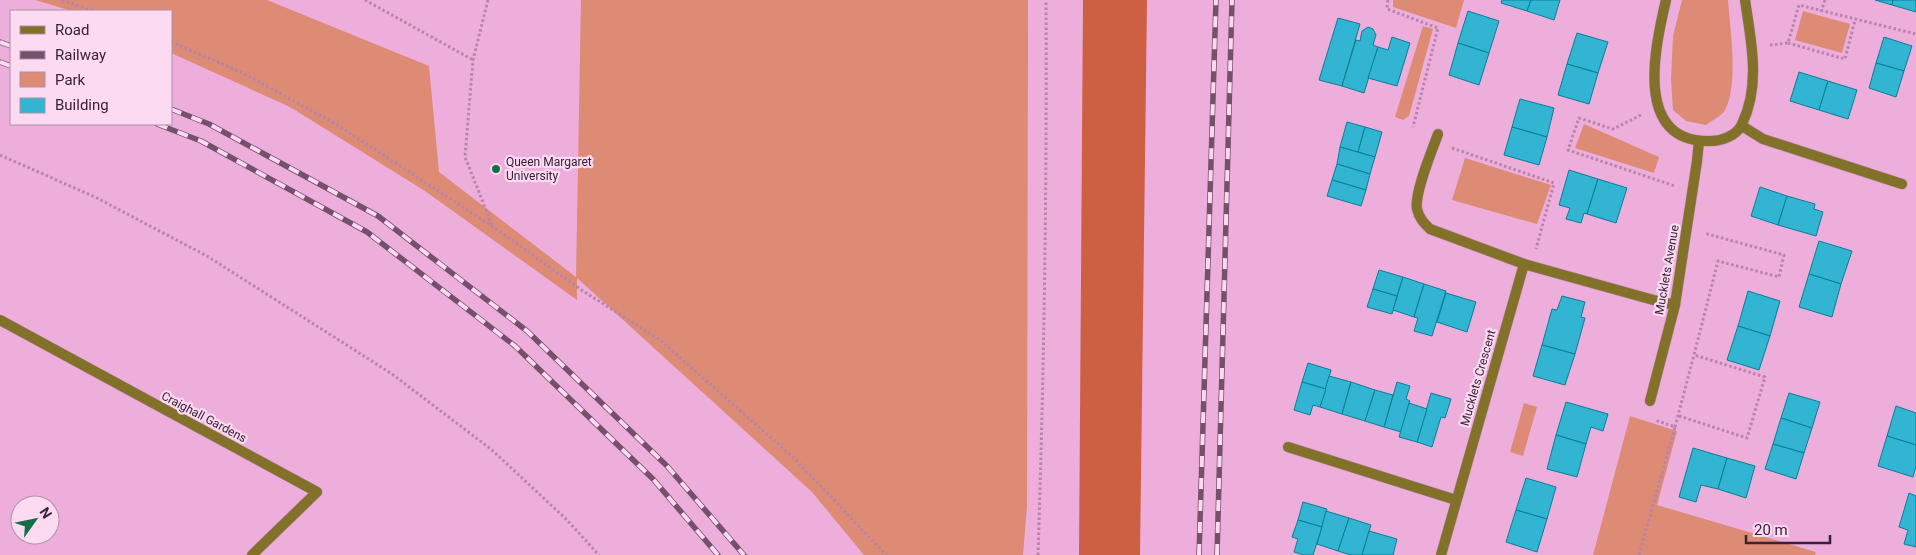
<svg xmlns="http://www.w3.org/2000/svg" width="1916" height="555" font-family="Roboto,sans-serif">
	<style>
		.green { fill: #dd8b75 }
		.forest { fill: #cd6042 }
		.building { fill: #31b5d2; stroke: #097e94 }
		.lines { fill: none; stroke-linecap: round; stroke-linejoin: round }
		.lane-casing { stroke: #c68fb7; stroke-width: 11 }
		.street-casing { stroke: #c68fb7; stroke-width: 11 }
		.path { stroke: #b784a9; stroke-width: 3; stroke-dasharray: 2.5 2.5; stroke-linecap: butt }
		.lane { stroke: #817129; stroke-width: 10 }
		.street { stroke: #817129; stroke-width: 10 }
		.rail-casing { stroke: #75506b; stroke-width: 5.5 }
		.rail { stroke: #fbdaf2; stroke-width: 4; stroke-dasharray: 11; stroke-linecap: butt }
		.poi-dot { fill: #136f43; stroke: #fbdaf2; stroke-width: 2 }
		.labels { text-anchor: middle; stroke-width: 4.5; stroke-linejoin: round; paint-order: stroke }
		.poi-label { font-size: 12px; fill: #3a2234; stroke: #fbdaf2; text-anchor: start }
		.street-label { font-size: 12px; fill: #3a2234; stroke: #fbdaf2 }
	</style>
	<rect width="100%" height="100%" fill="#edaedc"/>
	<g class="green">
		<polygon points="35,0 267,0 429,66 439,172 576,277 581,0 1028,0 1027,506 1023,555 864,555 812,492 577,278 577,300 425,191 290,107 171,53 171,11 72,11"/>
		<polygon points="1393,0 1464,0 1456,28 1393,7"/>
		<path d="M1682,0H1728C1730,29 1739,85 1725,110C1722,116 1712,120 1706,125L1686,121L1673,110L1671,79L1673,36Z"/>
		<polygon points="1803,11 1850,24 1842,53 1795,40"/>
		<polygon points="1423,26 1433,29 1409,116 1403,120 1395,117"/>
		<polygon points="1584,124 1659,157 1654,173 1575,148"/>
		<polygon points="1465,158 1551,185 1537,224 1452,200"/>
		<polygon points="1524,403 1537,407 1523,456 1510,452"/>
		<polygon points="1630,416 1677,431 1657,505 1816,552 1815,555 1593,555"/>
	</g>
	<polygon class="forest" points="1083,0 1147,0 1140,555 1079,555"/>
	<g class="building">
		<polygon points="1502,0 1531,0 1527,11 1501,3"/>
		<polygon points="1531,0 1560,0 1554,20 1527,11"/>
		<polygon points="1875,0 1893,0 1892,5"/>
		<polygon points="1893,0 1916,0 1916,12 1892,5"/>
		<polygon points="1468,11 1499,21 1489,53 1458,43"/>
		<polygon points="1338,18 1360,24 1342,86 1319,80"/>
		<polygon points="1368,27 1373,29 1376,35 1373,45 1378,47 1364,93 1342,86 1356,40 1360,41 1362,31"/>
		<polygon points="1577,33 1608,42 1598,73 1567,64"/>
		<polygon points="1392,37 1410,43 1397,86 1368,78 1378,47 1388,50"/>
		<polygon points="1884,37 1912,46 1904,71 1876,63"/>
		<polygon points="1458,43 1489,53 1479,85 1449,75"/>
		<polygon points="1876,63 1904,71 1896,97 1869,88"/>
		<polygon points="1567,64 1598,73 1589,104 1558,95"/>
		<polygon points="1799,72 1828,81 1819,110 1790,101"/>
		<polygon points="1828,81 1857,90 1848,119 1819,110"/>
		<polygon points="1520,99 1554,108 1547,137 1512,127"/>
		<polygon points="1347,122 1365,127 1358,152 1340,147"/>
		<polygon points="1365,127 1382,132 1375,157 1358,152"/>
		<polygon points="1512,127 1547,137 1539,165 1504,155"/>
		<polygon points="1340,147 1375,157 1370,174 1337,164"/>
		<polygon points="1337,164 1370,174 1366,190 1332,180"/>
		<polygon points="1569,170 1598,179 1587,214 1584,213 1581,223 1566,219 1570,208 1559,205"/>
		<polygon points="1598,179 1627,188 1616,223 1587,214"/>
		<polygon points="1332,180 1366,190 1361,206 1327,196"/>
		<polygon points="1760,187 1787,196 1778,225 1751,216"/>
		<polygon points="1787,196 1815,204 1814,209 1823,212 1816,236 1778,225"/>
		<polygon points="1819,241 1852,251 1841,284 1809,274"/>
		<polygon points="1379,270 1403,277 1397,296 1373,289"/>
		<polygon points="1809,274 1841,284 1832,317 1799,307"/>
		<polygon points="1403,277 1424,284 1414,317 1393,310"/>
		<polygon points="1424,284 1446,291 1432,336 1414,331 1418,318 1414,317"/>
		<polygon points="1373,289 1397,296 1392,314 1367,307"/>
		<polygon points="1748,291 1780,301 1770,336 1738,326"/>
		<polygon points="1446,293 1476,302 1467,332 1437,322"/>
		<polygon points="1562,296 1585,302 1581,317 1585,318 1575,354 1542,345 1552,309 1557,310"/>
		<polygon points="1738,326 1770,336 1759,370 1727,360"/>
		<polygon points="1542,345 1575,354 1565,385 1533,376"/>
		<polygon points="1308,363 1331,370 1326,389 1302,382"/>
		<polygon points="1329,376 1351,382 1342,414 1320,407"/>
		<polygon points="1302,382 1326,389 1320,407 1313,405 1310,415 1294,410"/>
		<polygon points="1351,382 1375,390 1365,421 1342,414"/>
		<polygon points="1397,382 1410,386 1406,399 1410,401 1401,432 1384,427"/>
		<polygon points="1375,390 1393,395 1384,427 1365,421"/>
		<polygon points="1431,393 1451,399 1445,418 1441,417 1432,447 1417,442"/>
		<polygon points="1789,393 1820,402 1812,428 1781,418"/>
		<polygon points="1566,402 1608,414 1603,431 1591,427 1586,444 1556,435"/>
		<polygon points="1409,403 1427,409 1417,442 1399,437"/>
		<polygon points="1896,406 1916,413 1916,445 1887,436"/>
		<polygon points="1781,418 1812,428 1804,453 1773,444"/>
		<polygon points="1556,435 1586,444 1577,477 1547,469"/>
		<polygon points="1887,436 1916,445 1916,466 1913,477 1878,466"/>
		<polygon points="1773,444 1804,453 1796,479 1765,469"/>
		<polygon points="1693,448 1727,458 1718,489 1701,485 1696,502 1679,497"/>
		<polygon points="1727,458 1755,466 1746,498 1718,489"/>
		<polygon points="1526,478 1556,487 1547,519 1516,510"/>
		<polygon points="1909,493 1916,496 1916,547 1904,544 1908,530 1899,527"/>
		<polygon points="1303,502 1327,509 1322,527 1298,520"/>
		<polygon points="1516,510 1547,519 1537,552 1506,542"/>
		<polygon points="1326,511 1349,518 1338,551 1317,544"/>
		<polygon points="1349,518 1371,525 1362,555 1351,555 1338,551"/>
		<polygon points="1298,520 1322,527 1313,555 1304,555 1294,552 1298,539 1292,537"/>
		<polygon points="1369,531 1397,539 1393,555 1362,555"/>
	</g>
	<g class="lines">
		<g class="lane-casing">
			<polyline id="lane" points="1742,126 1763,139 1902,184"/>
		</g>
		<g class="street-casing">
			<g id="street">
				<path d="M1666,0C1655,47 1633,143 1710,141C1721,141 1737,136 1742,124C1761,85 1751,41 1745,0"/>
				<path d="M1438,134C1432,151 1414,193 1417,209C1419,218 1424,223 1430,229L1524,264L1657,301L1675,305"/>
				<polyline points="0,320 317,492 252,555"/>
				<polyline points="1650,401 1675,305 1697,161 1699,141"/>
				<polyline points="1288,447 1456,500"/>
				<polyline points="1441,555 1524,264"/>
			</g>
		</g>
		<g class="path">
			<polyline points="62,0 94,11"/>
			<polyline points="365,0 473,60"/>
			<polyline points="488,0 473,60 465,157 492,225"/>
			<polyline points="1388,0 1387,9 1438,28 1413,127"/>
			<polyline points="1821,12 1825,0"/>
			<polyline points="171,42 241,72 334,123 492,226 583,291 660,340 795,459 886,555"/>
			<polyline points="1788,43 1845,59 1855,20"/>
			<polyline points="1770,45 1788,43 1799,5 1916,34"/>
			<polyline points="1641,115 1613,129 1579,118 1568,150 1675,186"/>
			<polyline points="1452,148 1554,183 1536,249"/>
			<polyline points="0,155 95,197 207,256 392,374 492,450 566,519 599,555"/>
			<polyline points="1679,416 1747,438 1765,377 1694,355 1718,261 1779,277 1784,255 1704,233"/>
			<polyline points="1675,427 1694,355"/>
			<path d="M1038,555C1044,370 1047,185 1046,0"/>
			<polyline points="1639,555 1675,427 1655,420"/>
		</g>
		<use href="#lane" class="lane"/>
		<use href="#street" class="street"/>
		<g class="rail-casing">
			<g id="rail">
				<polyline points="0,42 11,46"/>
				<polyline points="0,62 11,66"/>
				<polyline points="171,109 209,124 378,216 527,331 667,466 744,555"/>
				<polyline points="157,124 201,141 367,232 515,346 653,479 718,555"/>
				<polyline points="1199,555 1216,0"/>
				<polyline points="1217,555 1232,0"/>
			</g>
		</g>
		<use href="#rail" class="rail"/>
	</g>
	<circle class="poi-dot" cx="496" cy="169" r="5"/>
	<g class="labels">
		<g class="poi-label">
			<text x="506" y="166">Queen Margaret<tspan x="506" dy="14">University</tspan></text>
		</g>
		<g class="street-label">
			<text transform="translate(1667 270) rotate(-80)" y="4">Mucklets Avenue</text>
			<text transform="translate(1478 378) rotate(-74)" y="4">Mucklets Crescent</text>
			<text transform="translate(204 417) rotate(28)" y="4">Craighall Gardens</text>
		</g>
	</g>
	<rect x="10" y="10" width="162" height="115" fill="#fbdaf2" stroke="#ae90a6"/>
	<rect x="20" y="26" width="25" height="8" fill="#817129" stroke="#ae90a6"/>
	<text x="55" y="35" font-size="15" fill="#3a2234">Road</text>
	<rect x="20" y="51" width="25" height="8" fill="#75506b" stroke="#ae90a6"/>
	<text x="55" y="60" font-size="15" fill="#3a2234">Railway</text>
	<rect x="20" y="72" width="25" height="15" fill="#dd8b75" stroke="#ae90a6"/>
	<text x="55" y="85" font-size="15" fill="#3a2234">Park</text>
	<rect x="20" y="98" width="25" height="15" fill="#31b5d2" stroke="#ae90a6"/>
	<text x="55" y="110" font-size="15" fill="#3a2234">Building</text>
	<g transform="translate(35 520) rotate(57)"><circle r="24" fill="#fbdaf2" stroke="#ae90a6"/>
	<path d="M0-4L9 19L0 12L-9 19Z" fill="#136f43"/>
	<text y="-8" font-size="14" font-weight="bold" text-anchor="middle" fill="#3a2234">N</text>
	</g>
	<path d="M1746 535v8h84v-8" fill="none" stroke="#3a2234" stroke-width="2.5"/>
	<text x="1754" y="535" font-size="15" fill="#3a2234" stroke="#fbdaf2" stroke-width="4" paint-order="stroke">20 m</text>
</svg>
